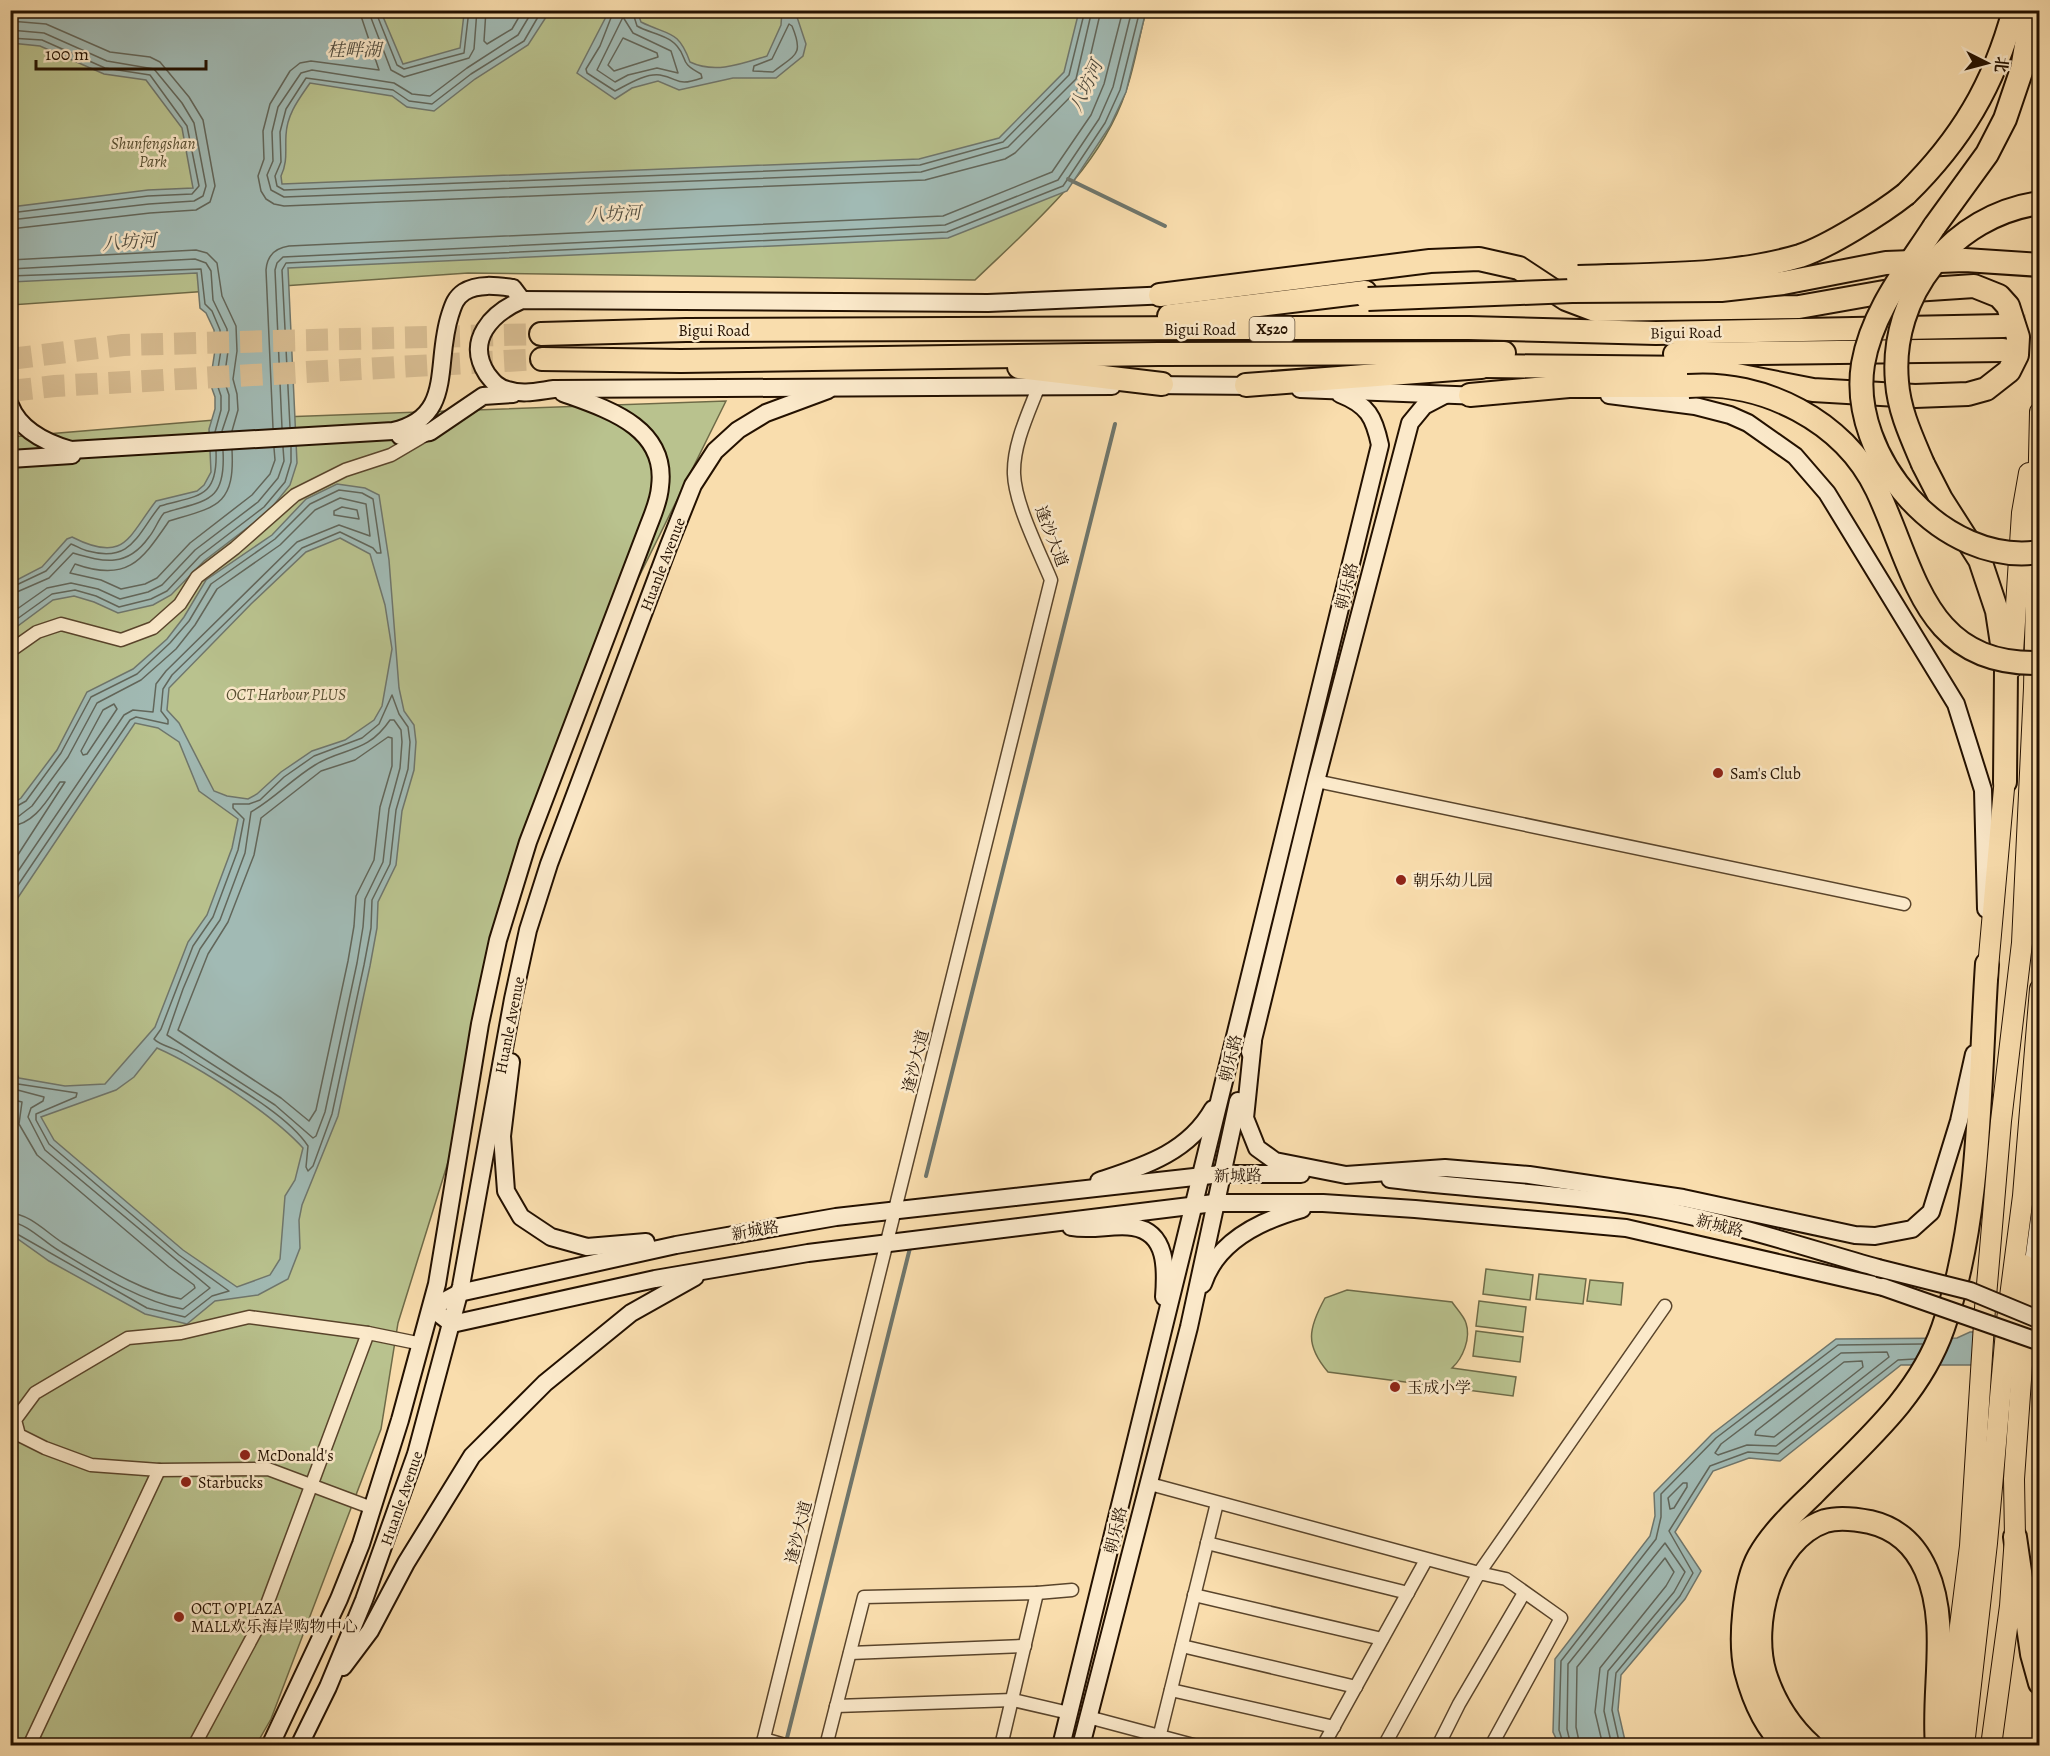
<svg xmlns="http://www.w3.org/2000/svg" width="2050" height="1756" font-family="Alegreya,'Noto Serif SC',serif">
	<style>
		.green { fill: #b9c28e; stroke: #6e6a47; stroke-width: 1.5 }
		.water { fill: #a1bab4; stroke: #6f766c; stroke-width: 1.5; fill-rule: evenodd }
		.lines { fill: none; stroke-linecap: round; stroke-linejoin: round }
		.shore { stroke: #62665a; stroke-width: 1.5 }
		.stream { stroke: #6f766c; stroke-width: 4 }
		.highway-tunnel { stroke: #d9be93; stroke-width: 22; stroke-dasharray: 22 11; stroke-linecap: butt }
		.street-casing { stroke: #59442b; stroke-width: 15 }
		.secondary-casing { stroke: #241100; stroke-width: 20 }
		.primary-casing { stroke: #241100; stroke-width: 22 }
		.highway-casing { stroke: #241100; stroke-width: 26 }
		.street { stroke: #fbe9ca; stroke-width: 12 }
		.secondary { stroke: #fbe9ca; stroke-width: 16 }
		.primary { stroke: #f9ddad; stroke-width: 20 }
		.highway { stroke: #f9ddad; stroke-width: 22 }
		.secondary-bridge-casing { stroke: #241100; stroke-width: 20; stroke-linecap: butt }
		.highway-bridge-casing { stroke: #241100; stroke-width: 26; stroke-linecap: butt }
		.secondary-bridge { stroke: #fbe9ca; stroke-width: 16 }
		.highway-bridge { stroke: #f9ddad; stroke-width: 22 }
		.poi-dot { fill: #8f2418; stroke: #fbe9ca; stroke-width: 2 }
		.labels { text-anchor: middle; stroke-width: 5; stroke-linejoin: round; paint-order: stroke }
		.shield { fill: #fbe9ca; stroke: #64523d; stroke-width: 1.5 }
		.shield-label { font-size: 15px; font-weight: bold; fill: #241100 }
		.park-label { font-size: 16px; font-style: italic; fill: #584f32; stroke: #fbe9ca }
		.street-label { font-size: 16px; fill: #241100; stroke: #fbe9ca }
		.poi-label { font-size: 16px; fill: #241100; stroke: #fbe9ca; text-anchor: start }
		.water-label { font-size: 18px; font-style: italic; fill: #504c3f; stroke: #fbe9ca }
	</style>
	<rect width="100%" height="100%" fill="#f9ddad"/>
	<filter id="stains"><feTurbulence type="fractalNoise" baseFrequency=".00333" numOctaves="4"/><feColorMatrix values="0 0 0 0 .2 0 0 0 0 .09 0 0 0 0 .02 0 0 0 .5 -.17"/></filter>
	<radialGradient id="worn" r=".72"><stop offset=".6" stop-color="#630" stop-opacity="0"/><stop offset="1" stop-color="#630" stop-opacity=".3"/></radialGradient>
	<g class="green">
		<path d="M11,11H1146C1139,37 1135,65 1126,91C1100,169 1032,225 975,280L468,273L11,305Z"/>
		<polygon points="726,401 568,720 491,944 453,1146 398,1323 381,1429 271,1719 256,1745 11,1746 11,437 227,419"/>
		<polygon points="1486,1269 1533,1275 1530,1300 1483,1294"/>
		<polygon points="1539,1274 1586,1279 1583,1304 1536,1299"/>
		<polygon points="1590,1280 1623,1283 1621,1305 1587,1301"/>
		<path d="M1347,1290L1452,1302C1456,1308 1464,1316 1466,1323C1471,1338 1463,1358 1452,1368L1516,1377L1513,1396L1328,1372C1305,1345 1308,1329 1325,1298Z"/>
		<polygon points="1479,1301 1526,1307 1523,1332 1476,1326"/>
		<polygon points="1476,1331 1523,1337 1520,1362 1473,1356"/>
	</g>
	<g class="water">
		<path d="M11,11H375L381,12L403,64L460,48L464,14L462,11H550L528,45L475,79L434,111L407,107L392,96L310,83C299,99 287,114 286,135C285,151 288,161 281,176L282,184L919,159L999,138L1064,72L1079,11H1146L1126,92L1110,126L1067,191L948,238L288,268L297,463L290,485L268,512L204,561L171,595L153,605L118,613L94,602L74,596L53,600L11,631V583L42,567L67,539L72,537C125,564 128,537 156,501L197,491L204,485L211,472L209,429L215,409V397L210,383L215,350L214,330L206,313L200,308L197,273L11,282V207L148,190L193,188L182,128L146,80L104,74L40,46L11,43Z"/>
		<path d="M609,11H637L641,22C669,36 678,29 690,62C715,74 741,64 767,56L781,25L782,11H795L806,44L803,56L776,78H733L679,90L658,81L632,88L615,99L577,73Z"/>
		<path d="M337,484L365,488L379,495L389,560L399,688L404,711L414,725L416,742L414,770L402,811L396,865L378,902L377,928L370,966L338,1116L302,1205L299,1220L300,1248L288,1279L258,1295L215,1301L187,1324L145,1314L49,1261L11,1234V1063L19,1078L65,1086L105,1084L155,1027L188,942L207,915L232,848L238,819L199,791L179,742L158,728L135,723L11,908V805L21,798L57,750L87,692L133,669L167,639L184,617L206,580L272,535L306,499ZM340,538L370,554L385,605L392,649L382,706L374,720L345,740L312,751L281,772L257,794L248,799L227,796L214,791L179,723L167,710L169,688L251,604L306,552ZM157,1048C200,1067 272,1114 303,1148L295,1180L285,1196L280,1259L270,1275L237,1287L183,1250L54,1140L41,1117L116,1090L134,1077Z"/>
		<polygon points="2039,1331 2039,1365 1901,1365 1780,1461 1749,1458 1713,1471 1675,1532 1701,1571 1685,1599 1621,1675 1618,1710 1626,1745 1559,1745 1553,1732 1555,1659 1650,1536 1655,1516 1654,1493 1712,1434 1836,1339 1957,1338 1970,1332"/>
	</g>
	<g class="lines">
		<g class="shore">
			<polyline points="359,10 379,70 311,61 300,63 290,71 270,104 263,131 264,159 258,176 261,191 266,199 274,204 284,206 925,180 1005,159 1015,153 1084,83 1101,10"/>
			<polyline points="368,10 391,70 404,77 469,58 474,49 477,10"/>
			<polyline points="375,10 397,65 404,69 464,53 469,10"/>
			<polyline points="486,10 484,41 487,44 512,29 523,10"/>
			<polyline points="533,10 518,35 467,68 430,96 412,94 394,83 312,70 301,73 278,107 272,132 273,161 267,175 271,190 284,197 921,172 1008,147 1076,79 1092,10"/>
			<polyline points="542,10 524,41 471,74 432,104 409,101 393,90 306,78 286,109 280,132 281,162 275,176 277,186 284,190 920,165 1003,142 1069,75 1085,10"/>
			<path d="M614,10L600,46L586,69L587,73L615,91C627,85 645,73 660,75C681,79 676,87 702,78L701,74C678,62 689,60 677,46C668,35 649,33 637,26L632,10"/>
			<polygon points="623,17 633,33 671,51 678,73 657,68 628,75 615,82 597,70"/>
			<polyline points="10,21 46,24 110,52 150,57 160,62 189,97 203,120 215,186 210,202 196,210 150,213 10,229"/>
			<path d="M789,24L792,26C804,55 796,54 773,72L753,71L754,66L772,59Z"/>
			<polyline points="10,30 44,33 107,61 154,69 182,103 194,123 206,186 203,196 194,201 149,204 10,220"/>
			<polyline points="10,38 42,40 105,68 150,75 187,126 199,186 192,194 148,196 10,213"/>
			<polygon points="623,38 657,53 658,57 614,71 608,65"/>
			<polyline points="10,260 196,250 207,253 217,263 222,296 236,326 237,351 233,379 237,394 238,410 232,431"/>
			<polyline points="10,269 195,259 206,263 211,271 213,300 227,329 228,351 224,380 229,395 229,410 222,431"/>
			<polyline points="10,276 201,269 205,304 212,311 220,330 221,350 216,381 221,396 221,410 215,432"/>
			<polyline points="290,427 282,270 286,263 947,232 1063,186 1105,123 1120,90 1140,10"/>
			<path d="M273,428L266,270C267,256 275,248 289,246L943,216L1052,172L1091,115L1104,84L1123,10"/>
			<polyline points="282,428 275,270 277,263 283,257 945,225 1058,180 1099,119 1113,87 1132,10"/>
			<path d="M232,450C235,506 216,507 169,521C142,560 128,583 75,564L70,573L101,580L121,589L145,584L157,578L190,543L252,495L270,474L275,460L274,448"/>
			<polygon points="342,507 357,510 359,519 334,515 334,511"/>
			<path d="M10,588L46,571L71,544C77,546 82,550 88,551C132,563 137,534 160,506C198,495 218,499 216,451"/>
			<path d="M10,595L49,578L73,553C104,562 127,568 149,537C155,530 158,520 164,513C206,500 226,503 223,451"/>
			<polyline points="10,614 47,588 71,583 98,589 120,599 148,592 162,585 195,550 258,502 278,478 284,461 283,447"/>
			<polyline points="10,624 52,594 75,590 96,596 119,607 151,599 167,591 200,556 264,507 285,482 291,462 291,447"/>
			<path d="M392,695L399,714L408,727L410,742L408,769L396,810L390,864L372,900L371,928L364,965L332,1114L313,1166L308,1171L306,1167L308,1146C285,1111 218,1077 182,1053C174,1048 159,1045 154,1039L161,1029L193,946L213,917L238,850L244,819L233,808V804H249L260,800L284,777L314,756L362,738L379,724Z"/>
			<polygon points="114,704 117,709 87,754 83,755 81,751 103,710"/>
			<path d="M390,720H394L401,730L402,742L400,768L389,809L383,862L365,899L363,927L357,963L325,1112L316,1136L313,1138L275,1105L167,1035L183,989L200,949L220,920L245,853L251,812C274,799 292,779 315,765C344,747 367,754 390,720Z"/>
			<polygon points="388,737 392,738 392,766 380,807 374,860 356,896 354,926 348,961 316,1110 309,1121 281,1098 178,1030 208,954 228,922 254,855 261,818 321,771 355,760"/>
			<polyline points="10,810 26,801 61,753 91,697 137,674 170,643 189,621 211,584 275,539 310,504 339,490 362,493 373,499 381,553 377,553 373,548 340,532 302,548 172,675 163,689 161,711 168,720 168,724 136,717 130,720 10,897"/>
			<polyline points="10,817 19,816 32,806 68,757 97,703 141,680 176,649 195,625 217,589 280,545 315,510 340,498 366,504 370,536 339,525 297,542 166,671 156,684 153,712 133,710 124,715 10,883"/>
			<path d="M10,826C34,825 48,799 60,782H65L10,867"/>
			<polyline points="10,1075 18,1084 77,1093 76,1097 36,1114 36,1120 49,1144 179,1255 229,1291 212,1296 185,1317 147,1308 10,1230"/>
			<path d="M10,1088L44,1097L43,1101L31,1108L28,1117L45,1150L210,1288L183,1309C139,1301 96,1273 58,1250C44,1242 27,1223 10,1222"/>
			<path d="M10,1099L22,1102L19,1124L37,1155L169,1267L194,1285L195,1288L181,1299C139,1291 99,1264 63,1243C47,1233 30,1214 10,1213"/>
			<polygon points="1887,1352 1889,1357 1776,1446 1747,1445 1718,1455 1715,1453 1721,1444 1841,1353"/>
			<polygon points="1862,1361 1863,1367 1774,1437 1755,1435 1756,1431 1844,1362"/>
			<polygon points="1683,1483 1687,1483 1687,1487 1674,1508 1670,1509 1668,1498"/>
			<polyline points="1564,1746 1559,1730 1561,1661 1656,1539 1661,1517 1661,1494 1716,1438 1838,1345 1922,1344"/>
			<polyline points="1571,1746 1567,1729 1568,1664 1665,1543 1685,1572 1674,1592 1608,1671 1604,1711 1612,1746"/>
			<polyline points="1580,1746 1576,1727 1577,1667 1665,1558 1674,1572 1666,1586 1600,1668 1595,1712 1603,1746"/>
			<polyline points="1620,1746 1612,1710 1616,1673 1680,1596 1693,1573 1669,1531 1710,1466 1748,1452 1778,1454 1898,1360 1915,1359"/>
		</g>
		<g class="stream">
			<polyline points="1068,179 1165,226"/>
			<polyline points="926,1176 1115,424"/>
			<polyline points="786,1742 910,1248"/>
		</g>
		<g class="highway-tunnel">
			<polyline points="2004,326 2040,325"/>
			<polyline points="2003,350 2040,349"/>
			<polyline points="10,359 123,345 541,334"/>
			<polyline points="10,391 55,386 542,359"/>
		</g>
		<g class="street-casing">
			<g id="street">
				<polyline points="10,651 37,632 61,624 121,640 153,628 180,604 197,577 235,548 295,495 345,470 391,455 425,435"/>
				<polyline points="1316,781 1904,904"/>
				<polyline points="1150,1484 1479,1573 1665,1306"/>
				<polyline points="372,1508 268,1469 159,1470 91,1465 45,1448 19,1435 15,1420 35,1393 128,1338 181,1333 249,1317 368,1333 422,1344"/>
				<polyline points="1207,1543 1408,1593"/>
				<polyline points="1037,1593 1072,1590"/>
				<polyline points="1194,1595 1382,1639"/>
				<polyline points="1182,1646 1356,1687"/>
				<polyline points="850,1653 1025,1646"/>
				<polyline points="1171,1690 1334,1727"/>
				<polyline points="836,1706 1013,1700 1069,1713"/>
				<polyline points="1088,1717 1197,1746"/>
				<polyline points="764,1739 788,1746"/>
				<polyline points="29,1746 159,1470"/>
				<polyline points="194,1746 260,1623 368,1333"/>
				<path d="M762,1746L1051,580C1039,551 1015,504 1014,474C1013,445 1028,414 1038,388"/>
				<polyline points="826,1746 864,1597 1037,1593 1001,1746"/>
				<polyline points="1157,1746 1217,1503"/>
				<polyline points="1323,1746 1426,1560"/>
				<polyline points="1384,1746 1479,1573 1506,1579 1561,1618 1491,1746"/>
				<polyline points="1438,1746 1459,1704 1524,1593"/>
			</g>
		</g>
		<g class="secondary-casing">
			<g id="secondary">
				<polyline points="1150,385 1256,386"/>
				<path d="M1112,386L554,389C538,391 523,395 508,390C498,388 493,382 487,374C465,340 492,313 522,300L988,303L1170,295"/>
				<polyline points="1300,389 1481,396"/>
				<polyline points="1609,395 1695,406 1730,415 1748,423 1795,456 1827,493 1956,704 1983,790 1986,909"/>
				<path d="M10,405C20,431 47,443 71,450L393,431C455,417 434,364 450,315C453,306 455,298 464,292C478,283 498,286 513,288L522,300"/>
				<polyline points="400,436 430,432 483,396 513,394"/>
				<polyline points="10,459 72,455"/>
				<polyline points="1253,1041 1245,1118 1257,1148 1275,1161 1346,1175 1445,1168 1529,1175 1683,1198 1855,1235 1875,1236 1912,1229 1931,1212 1959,1121 1974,1054"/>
				<polyline points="1250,1052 1316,781 1410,423 1424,406 1445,395"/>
				<polyline points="511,1062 502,1136 506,1191 521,1217 551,1237 587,1247 646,1242"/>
				<polyline points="1301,1174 1221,1174 836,1217 676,1245 459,1293 431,1308 452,1324 655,1279 808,1253 1214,1203 1323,1203 1415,1209 1626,1228 1883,1287"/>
				<path d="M1390,1179C1480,1190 1572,1194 1662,1210C1735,1224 1807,1248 1878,1268"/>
				<path d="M1099,1181C1144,1166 1188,1153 1213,1109"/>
				<path d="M1071,1227C1093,1231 1113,1224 1133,1227C1168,1232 1166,1271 1164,1297"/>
				<path d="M1203,1284C1217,1241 1262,1220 1302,1209"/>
				<polyline points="2030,1284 2040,1211"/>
				<polyline points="343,1667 370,1631 406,1563 472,1456 545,1383 631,1313 695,1277"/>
				<path d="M270,1746L339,1599L361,1544L400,1420L437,1284L480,1024L498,940L528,842L648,527C653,514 659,501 660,487C668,427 607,409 563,393"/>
				<polyline points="299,1746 328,1687 364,1600 416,1454 461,1286 513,999 528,930 549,864 669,545 693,485 715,451 738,430 766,413 828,390"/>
				<path d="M1061,1746L1380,445C1374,417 1368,405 1340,394"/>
				<polyline points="1081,1746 1189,1327 1238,1101"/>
			</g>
		</g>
		<g class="primary-casing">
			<g id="primary">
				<polyline points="2012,668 2022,513 2029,473"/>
				<polyline points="1987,979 2006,766"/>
				<polyline points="1945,1746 1970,1546 1985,1308 2001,1121 2022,943 2034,688 2040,412"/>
				<polyline points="1964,1746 1987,1543 2007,1320 2023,1196 2040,989"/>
				<polyline points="1991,1746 2010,1606 2015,1537 2014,1479 2025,1323 2024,1265"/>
			</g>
		</g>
		<g class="highway-casing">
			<g id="highway">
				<path d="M1906,194C1961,140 1994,85 2014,10"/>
				<polyline points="1934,227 1987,154 2005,119 2022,69 2032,10"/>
				<polyline points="1160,295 1430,261 1479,259 1519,268 1566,299 1595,310 1799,307 1884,292 1974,286 1999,296 2008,306 2018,337 2017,355 2009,371 1986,389 1968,394 1915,396 1813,390 1701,368 1484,366"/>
				<polyline points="1169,316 1365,292"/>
				<polyline points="541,334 686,330 1214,328 1469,328 1656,333 2004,326"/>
				<polyline points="1675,354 2003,350"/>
				<polyline points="542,359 681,361 1158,354 1504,353"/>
				<polyline points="1019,367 1162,384"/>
				<polyline points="1246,385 1481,367"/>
				<polyline points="1470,395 1569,386 1688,386"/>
				<polyline points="1923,464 1941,499 1980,560 1997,611 2006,670 2005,782"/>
				<polyline points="2015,1537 2032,1654 2040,1683"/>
				<path d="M1786,1746C1765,1727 1753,1698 1746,1671C1739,1641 1744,1583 1759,1556C1772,1533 1794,1512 1813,1494C1863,1443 1919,1397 1943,1328C1982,1217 1979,1081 1987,964"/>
				<path d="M1811,1746C1789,1726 1774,1702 1765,1674C1750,1625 1770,1540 1825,1521C1839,1517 1855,1519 1870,1522C1896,1528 1915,1545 1926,1570C1950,1624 1932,1688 1937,1746"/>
			</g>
		</g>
		<use href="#street" class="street"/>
		<use href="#secondary" class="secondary"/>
		<use href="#primary" class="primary"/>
		<use href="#highway" class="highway"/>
		<g class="secondary-bridge-casing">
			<g id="secondary-bridge">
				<polyline points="1878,1268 1970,1291 2040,1320"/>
				<polyline points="1883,1287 2040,1342"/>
			</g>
		</g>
		<g class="highway-bridge-casing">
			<g id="highway-bridge">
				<path d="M1934,227C1906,270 1872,312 1863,364C1848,457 1943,567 2040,552"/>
				<path d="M1578,277C1651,274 1729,277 1800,256C1828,247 1882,213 1906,194"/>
				<polyline points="1368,299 1572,291 1721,290 1783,283 1886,263 1965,260 2040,265"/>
				<path d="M1688,386C1763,380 1844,421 1877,490C1916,572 1924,666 2040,663"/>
				<path d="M1923,464C1912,438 1899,411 1897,382C1889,295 1953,215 2040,203"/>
			</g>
		</g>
		<use href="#secondary-bridge" class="secondary-bridge"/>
		<use href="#highway-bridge" class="highway-bridge"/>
	</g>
	<g class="poi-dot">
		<circle cx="1718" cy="773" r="6"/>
		<circle cx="1401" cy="880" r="6"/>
		<circle cx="1395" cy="1387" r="6"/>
		<circle cx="245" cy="1455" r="6"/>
		<circle cx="186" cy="1482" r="6"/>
		<circle cx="179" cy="1617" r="6"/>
	</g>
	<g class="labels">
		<rect class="shield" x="1249.5" y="317" width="45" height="24" rx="4.5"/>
		<g class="shield-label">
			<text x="1272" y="334">X520</text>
		</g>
		<g class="park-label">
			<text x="153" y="149">Shunfengshan<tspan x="153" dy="18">Park</tspan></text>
			<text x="286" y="700">OCT Harbour PLUS</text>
		</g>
		<g class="street-label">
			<text x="1200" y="335">Bigui Road</text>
			<text x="714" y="336">Bigui Road</text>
			<text transform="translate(1686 332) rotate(-1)" y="6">Bigui Road</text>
			<text transform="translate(1052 536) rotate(69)" y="6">逢沙大道</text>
			<text transform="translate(662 564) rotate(-69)" y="6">Huanle Avenue</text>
			<text transform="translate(1346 586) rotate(-76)" y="6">朝乐路</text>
			<text transform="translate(509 1025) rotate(-79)" y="6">Huanle Avenue</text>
			<text transform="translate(1230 1058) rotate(-76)" y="6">朝乐路</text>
			<text transform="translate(915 1061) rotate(-76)" y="6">逢沙大道</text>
			<text transform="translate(1238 1175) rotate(-1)" y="6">新城路</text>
			<text transform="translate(1720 1225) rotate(14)" y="6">新城路</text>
			<text transform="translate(755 1230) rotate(-10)" y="6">新城路</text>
			<text transform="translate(401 1498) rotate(-71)" y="6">Huanle Avenue</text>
			<text transform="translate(1115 1530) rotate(-76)" y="6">朝乐路</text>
			<text transform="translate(798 1532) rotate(-76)" y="6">逢沙大道</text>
		</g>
		<g class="poi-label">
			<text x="1730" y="779">Sam's Club</text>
			<text x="1413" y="886">朝乐幼儿园</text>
			<text x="1407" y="1393">玉成小学</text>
			<text x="257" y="1461">McDonald's</text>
			<text x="198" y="1488">Starbucks</text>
			<text x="191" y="1614">OCT O'PLAZA<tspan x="191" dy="18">MALL欢乐海岸购物中心</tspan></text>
		</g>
		<g class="water-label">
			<text x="354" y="56">桂畔湖</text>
			<text transform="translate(1086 86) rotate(-65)" y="6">八坊河</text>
			<text transform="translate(614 214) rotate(-3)" y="6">八坊河</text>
			<text transform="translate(129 242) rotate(-4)" y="6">八坊河</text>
		</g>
	</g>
	<rect width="2050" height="1756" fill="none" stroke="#f9ddad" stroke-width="36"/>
	<rect x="12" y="12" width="2026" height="1732" fill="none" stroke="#241100" stroke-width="3"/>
	<rect x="18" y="18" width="2014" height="1720" fill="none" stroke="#241100" stroke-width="1.5"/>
	<g transform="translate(1987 63) rotate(96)" stroke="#fbe9ca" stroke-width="4.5" paint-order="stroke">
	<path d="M0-4.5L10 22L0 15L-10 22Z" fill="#241100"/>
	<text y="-9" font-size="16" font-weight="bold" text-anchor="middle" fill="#241100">北</text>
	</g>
	<path d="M36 60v9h170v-9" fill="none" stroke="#241100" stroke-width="3"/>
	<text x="45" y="60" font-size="18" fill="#241100" stroke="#fbe9ca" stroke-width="4.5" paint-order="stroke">100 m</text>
	<rect width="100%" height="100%" filter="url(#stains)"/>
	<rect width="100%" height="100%" fill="url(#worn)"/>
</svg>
